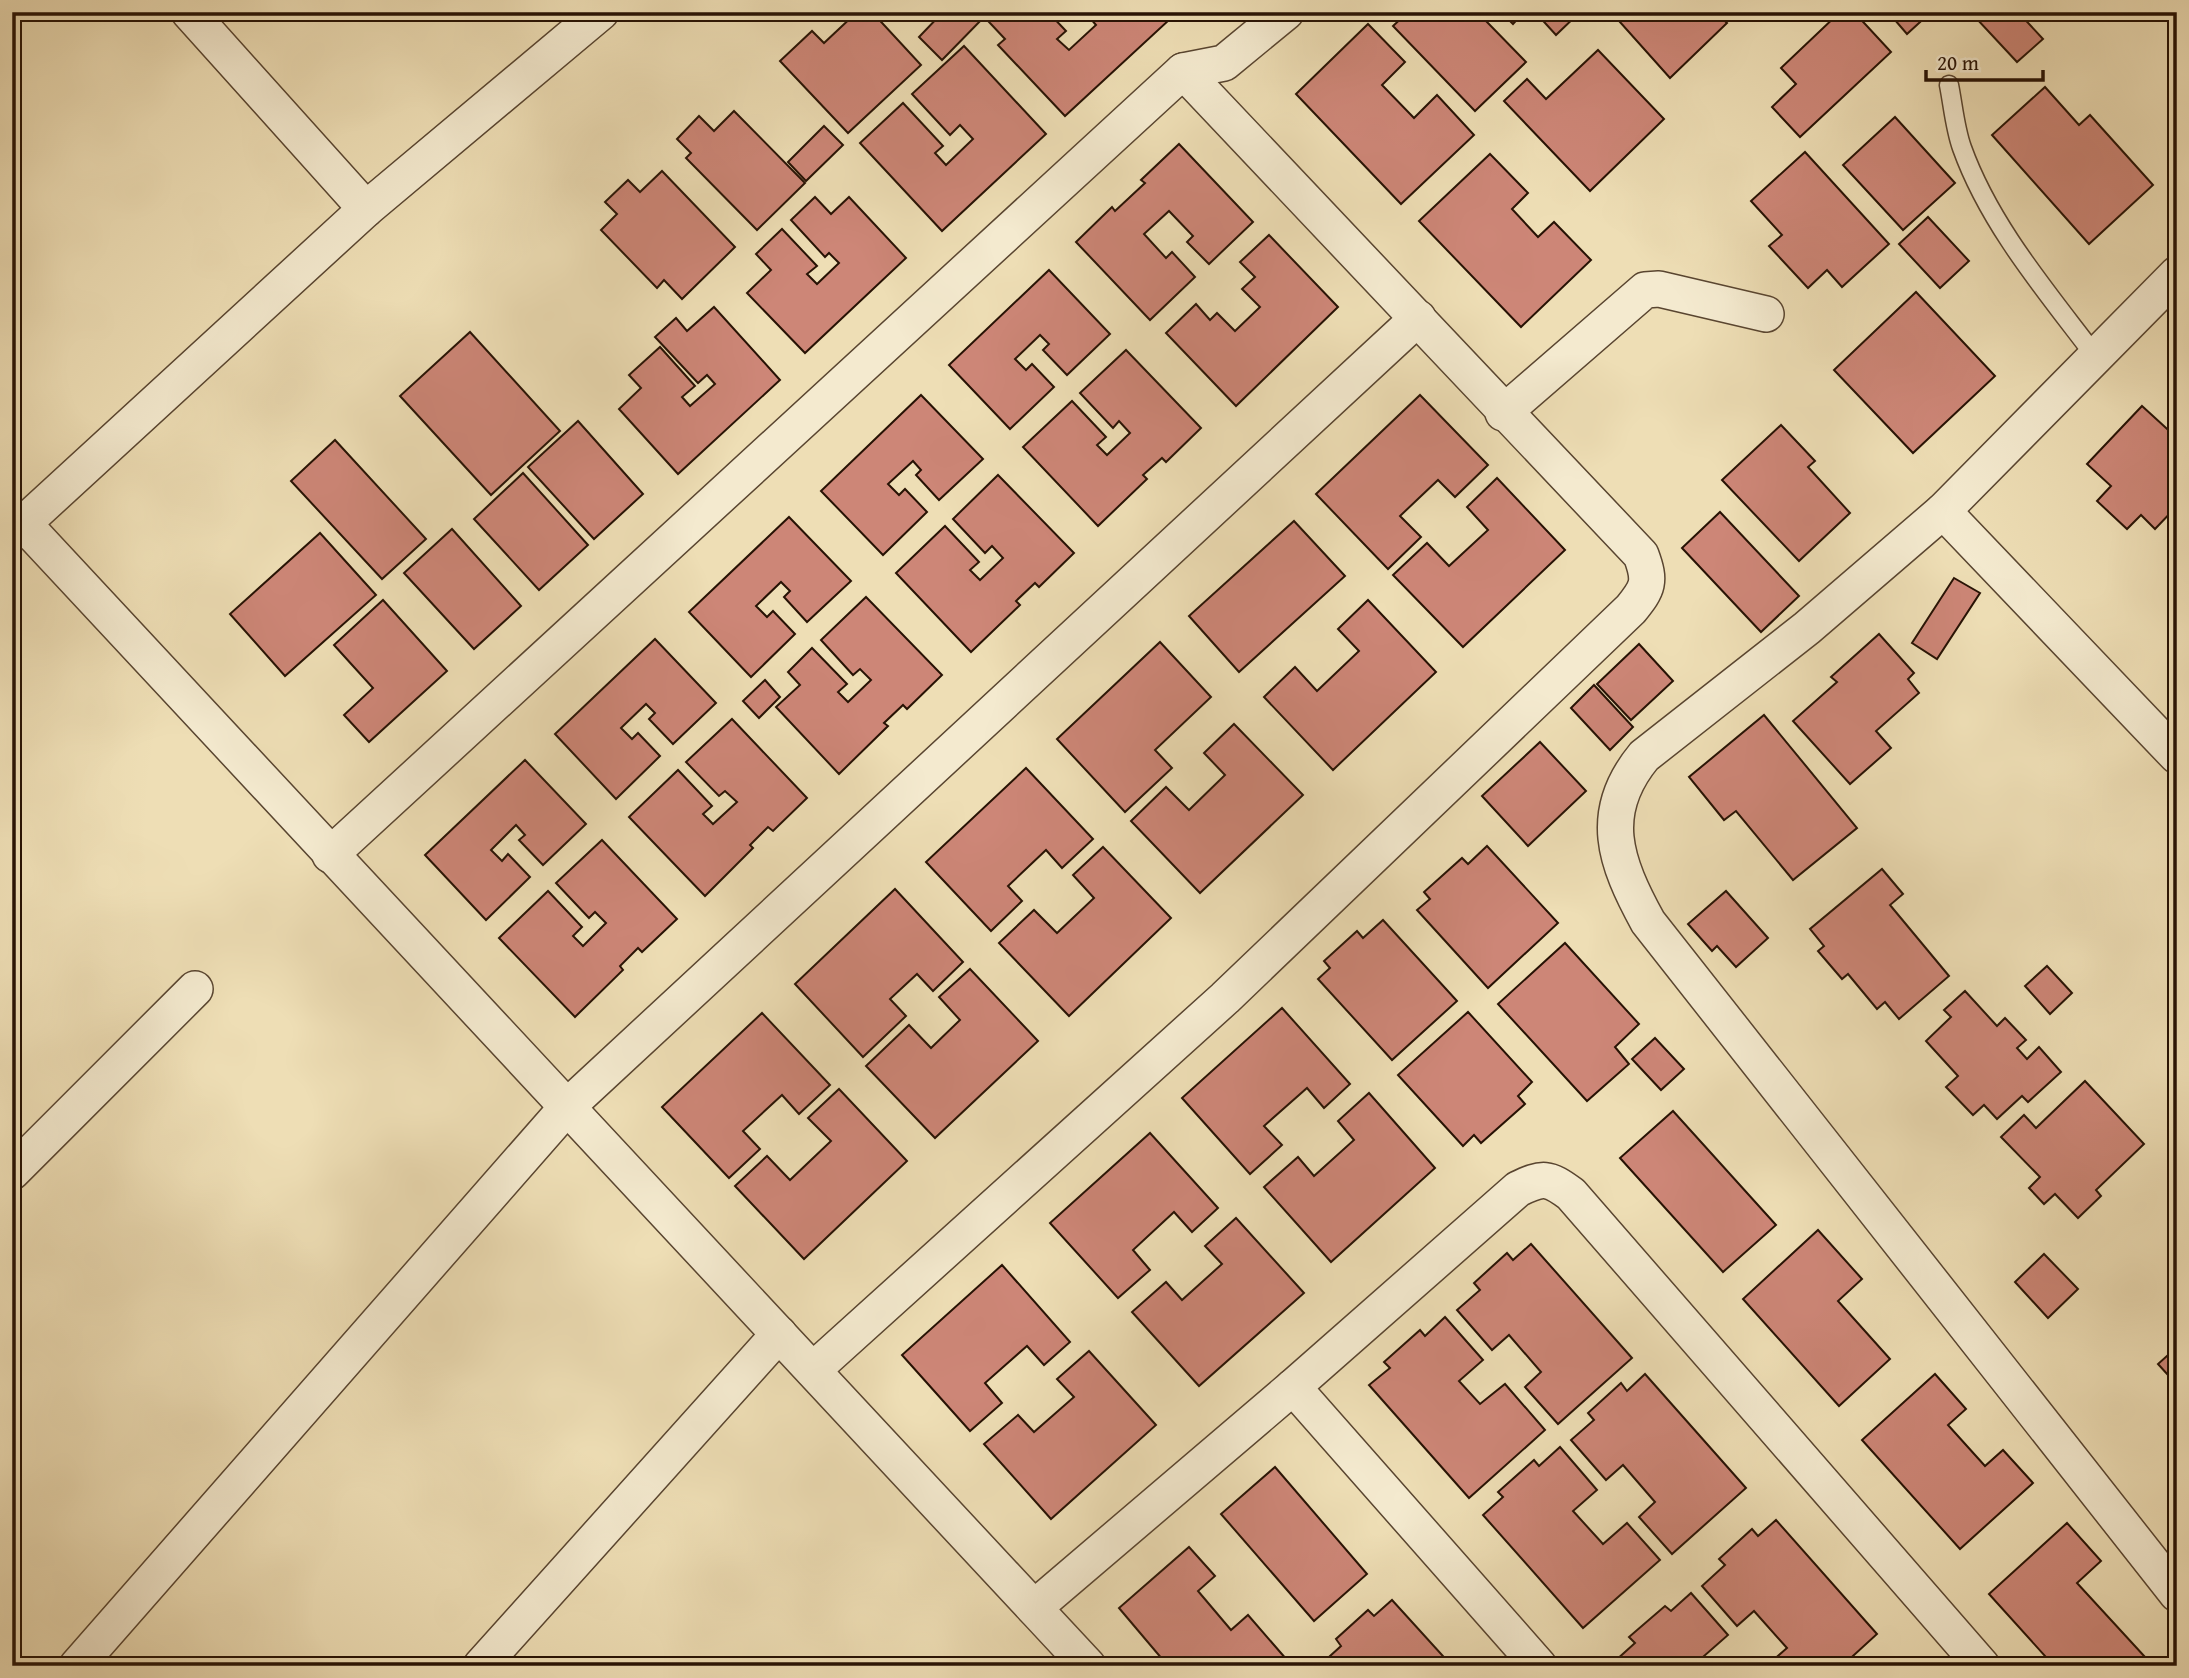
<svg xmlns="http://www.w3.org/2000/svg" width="2189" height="1678" font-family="'Gentium Book Plus',serif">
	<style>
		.building { fill: #cd8677; stroke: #271204; stroke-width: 2 }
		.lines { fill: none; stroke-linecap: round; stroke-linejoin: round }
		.lane-casing { stroke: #594530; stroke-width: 21 }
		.street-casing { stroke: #594530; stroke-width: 38 }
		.lane { stroke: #f4eacf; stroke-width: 18 }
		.street { stroke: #f4eacf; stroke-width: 35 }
	</style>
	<rect width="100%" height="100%" fill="#eedeb5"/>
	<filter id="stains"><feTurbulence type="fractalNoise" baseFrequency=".00286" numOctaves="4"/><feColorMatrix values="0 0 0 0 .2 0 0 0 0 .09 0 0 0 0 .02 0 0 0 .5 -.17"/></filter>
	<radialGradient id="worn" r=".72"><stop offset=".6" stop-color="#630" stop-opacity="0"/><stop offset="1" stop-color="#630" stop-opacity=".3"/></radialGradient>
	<g class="building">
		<polygon points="857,12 872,12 921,65 848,133 780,61 812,31 824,43"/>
		<polygon points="943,12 989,12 942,60 919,37"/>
		<polygon points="999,12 1048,12 1066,31 1057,39 1069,50 1096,25 1085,12 1162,12 1169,20 1065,116 998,45 1005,39 989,22"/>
		<polygon points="1408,12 1493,12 1485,20 1526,62 1475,111 1393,26"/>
		<polygon points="1501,12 1524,12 1513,24"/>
		<polygon points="1535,12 1580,12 1556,35"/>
		<polygon points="1611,12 1716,12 1727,23 1670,78"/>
		<polygon points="1840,12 1854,12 1891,52 1800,137 1772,107 1796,84 1781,68"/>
		<polygon points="1888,12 1931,12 1907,34"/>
		<polygon points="1979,12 2018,12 2043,39 2017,62 1975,17"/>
		<polygon points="1368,24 1405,62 1382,85 1414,118 1437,95 1474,135 1401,204 1296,94"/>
		<polygon points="964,46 1046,134 942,231 860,143 903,103 943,146 935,153 946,165 973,139 960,125 950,135 912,94"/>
		<polygon points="1598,50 1664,119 1590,191 1504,101 1527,79 1546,99"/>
		<polygon points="2045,87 2079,125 2090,115 2153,185 2089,244 1992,135"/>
		<polygon points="734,111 805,183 757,230 686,158 691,153 677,139 699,116 714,131"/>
		<polygon points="1895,117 1955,183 1903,230 1843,165"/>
		<polygon points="824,126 843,145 806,181 788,162"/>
		<polygon points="1179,144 1253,222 1209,264 1187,242 1193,236 1169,211 1144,234 1166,258 1172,252 1195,277 1150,320 1076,242 1112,207 1115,211 1145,183 1141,180"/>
		<polygon points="1805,152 1889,244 1842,287 1827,270 1808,288 1769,246 1782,235 1751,201"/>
		<polygon points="1490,154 1528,193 1512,209 1538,237 1554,222 1591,260 1521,327 1419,221"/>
		<polygon points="662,171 735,247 682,299 664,280 657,288 601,230 617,214 605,202 628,180 640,192"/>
		<polygon points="815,197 831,214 849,197 906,258 805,353 747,293 771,270 756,254 782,229 817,266 807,274 817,284 839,263 829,253 825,257 791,220"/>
		<polygon points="1928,217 1969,261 1940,288 1899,244"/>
		<polygon points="1269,235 1338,307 1236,406 1166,333 1196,304 1210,320 1217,313 1235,331 1260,307 1242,289 1255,277 1240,262"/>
		<polygon points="1049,270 1110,334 1067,375 1043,350 1049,344 1040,335 1015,359 1026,370 1032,364 1054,387 1010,429 949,365"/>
		<polygon points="1916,292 1995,376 1913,453 1834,370"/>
		<polygon points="714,307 780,380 678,474 619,409 641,388 629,375 660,347 695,386 682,397 690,406 715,384 707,375 698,383 655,337 676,318 687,331"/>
		<polygon points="470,332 560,431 491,495 400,396"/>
		<polygon points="1126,350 1201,428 1166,462 1162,458 1143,475 1147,479 1098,526 1023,447 1072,401 1106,437 1097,445 1107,455 1130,433 1119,421 1113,428 1080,393"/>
		<polygon points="921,395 983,459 939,500 916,475 921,470 913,461 888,484 899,495 905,489 927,512 883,555 821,491"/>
		<polygon points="1420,395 1488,465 1455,497 1438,480 1400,516 1421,537 1388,569 1316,494"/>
		<polygon points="2142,406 2177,438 2177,506 2155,529 2141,515 2127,529 2097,501 2111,486 2087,464"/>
		<polygon points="578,421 643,494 594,539 528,467"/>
		<polygon points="1781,425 1815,461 1808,467 1850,513 1799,561 1722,480"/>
		<polygon points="335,440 426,539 382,579 291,481"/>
		<polygon points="523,473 588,545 539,590 474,519"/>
		<polygon points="998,475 1074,553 1039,587 1035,583 1016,601 1020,605 971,652 896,573 945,526 979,562 970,570 980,580 1003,558 992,546 985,553 953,519"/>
		<polygon points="1497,478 1565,550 1463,647 1393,575 1427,543 1449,566 1488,530 1467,507"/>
		<polygon points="1720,512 1799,596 1761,632 1682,548"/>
		<polygon points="789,517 851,581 807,622 784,597 790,591 781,582 756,606 767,617 773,611 795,634 751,677 689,612"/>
		<polygon points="1294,521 1345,576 1239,672 1189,616"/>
		<polygon points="452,529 521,606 474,649 404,573"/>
		<polygon points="320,533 376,595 285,676 230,614"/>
		<polygon points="1954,578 1980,593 1937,659 1912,643"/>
		<polygon points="866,597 942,675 907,709 903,705 884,723 888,726 839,774 776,707 800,685 788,672 812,648 847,684 838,692 848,702 871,680 860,669 853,675 821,640"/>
		<polygon points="383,600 447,671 369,742 344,715 373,688 334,645"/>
		<polygon points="1368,600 1436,672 1333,770 1264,697 1295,667 1317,691 1359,651 1338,629"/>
		<polygon points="1879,634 1914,673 1908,679 1919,693 1876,731 1891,748 1850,784 1793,721 1837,682 1831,677"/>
		<polygon points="655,639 716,703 673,744 649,719 655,713 646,704 621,728 632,739 638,733 660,756 616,799 555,734"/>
		<polygon points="1160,642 1211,697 1155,750 1172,768 1125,812 1057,739"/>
		<polygon points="1639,644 1673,681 1631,720 1597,684"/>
		<polygon points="765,680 780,697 759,718 743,701"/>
		<polygon points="1594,685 1633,727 1610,750 1571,708"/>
		<polygon points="1764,715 1857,828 1793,880 1736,811 1724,820 1689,777"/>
		<polygon points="732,719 807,798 773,831 768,827 750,845 753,848 705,896 629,817 678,770 712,806 703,814 713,824 737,802 725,791 719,796 686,762"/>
		<polygon points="1234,724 1303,795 1200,893 1131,821 1166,787 1189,810 1225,775 1204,753"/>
		<polygon points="1540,742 1586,791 1528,846 1482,796"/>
		<polygon points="525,760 586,824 543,865 519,840 525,835 516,825 491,850 502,861 508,854 530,877 486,920 425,855"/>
		<polygon points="1026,768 1093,839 1062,868 1046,850 1008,886 1022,901 991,931 926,862"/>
		<polygon points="602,840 677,919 642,952 638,948 620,966 623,970 575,1017 499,938 548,891 582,927 573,936 583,946 606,923 595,912 589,918 556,883"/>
		<polygon points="1487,846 1558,923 1488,988 1417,910 1430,899 1424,892 1462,858 1468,864"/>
		<polygon points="1103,847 1171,918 1069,1016 999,943 1034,910 1057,933 1094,898 1073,875"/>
		<polygon points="1882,869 1903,894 1890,905 1949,976 1899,1019 1885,1002 1877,1009 1848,974 1842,979 1818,951 1824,946 1810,929"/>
		<polygon points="895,889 963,962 933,991 917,974 890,999 906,1016 863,1057 795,984"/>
		<polygon points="1726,891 1768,938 1736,967 1717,946 1712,951 1688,924"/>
		<polygon points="1383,920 1457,1001 1392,1060 1318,979 1330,968 1324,961 1357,931 1363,938"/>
		<polygon points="1565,943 1639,1024 1615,1047 1629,1064 1587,1101 1498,1004"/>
		<polygon points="2047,966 2072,993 2050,1014 2025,986"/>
		<polygon points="970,969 1038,1041 935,1138 866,1066 909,1025 931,1048 960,1020 939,997"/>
		<polygon points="1965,991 1997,1026 2005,1018 2026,1040 2017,1048 2027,1059 2039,1047 2061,1072 2028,1102 2022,1096 1997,1119 1984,1105 1973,1115 1946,1087 1958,1076 1926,1041 1951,1017 1944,1010"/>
		<polygon points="1282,1008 1350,1084 1324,1108 1307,1088 1264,1126 1282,1145 1250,1174 1182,1098"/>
		<polygon points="1468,1012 1532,1082 1518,1096 1525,1104 1481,1143 1474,1135 1463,1146 1398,1075"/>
		<polygon points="762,1013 830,1085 799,1114 782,1095 743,1131 760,1149 729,1178 662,1107"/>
		<polygon points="1655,1038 1684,1069 1661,1090 1632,1059"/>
		<polygon points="2085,1081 2144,1144 2096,1190 2101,1196 2078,1218 2055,1194 2044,1204 2029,1188 2040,1177 2001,1137 2024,1115 2036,1128"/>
		<polygon points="839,1089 907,1161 804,1259 735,1186 767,1156 790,1180 831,1141 808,1118"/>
		<polygon points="1369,1093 1435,1168 1331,1262 1264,1187 1298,1157 1314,1176 1354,1140 1338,1121"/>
		<polygon points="1673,1111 1776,1225 1723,1272 1620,1158"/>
		<polygon points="1150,1133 1218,1208 1192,1232 1174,1212 1133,1250 1150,1270 1118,1298 1050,1223"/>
		<polygon points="1236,1218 1304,1293 1199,1386 1132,1312 1166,1282 1182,1300 1222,1264 1205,1246"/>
		<polygon points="1818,1230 1862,1279 1838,1301 1890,1359 1839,1406 1743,1299"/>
		<polygon points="1531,1244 1632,1358 1558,1424 1525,1387 1541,1372 1509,1335 1492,1350 1457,1310 1480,1290 1474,1283 1507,1253 1513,1260"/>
		<polygon points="2044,1254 2078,1289 2048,1318 2015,1282"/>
		<polygon points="1002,1265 1070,1342 1044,1365 1027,1346 985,1383 1002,1403 970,1431 902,1355"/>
		<polygon points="1445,1317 1483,1360 1459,1381 1480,1404 1505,1384 1545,1430 1469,1498 1369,1385 1390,1368 1384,1362 1420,1330 1425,1336"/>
		<polygon points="2177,1347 2177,1385 2158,1364"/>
		<polygon points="1089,1351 1156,1425 1051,1519 984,1444 1018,1415 1034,1432 1074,1397 1057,1379"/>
		<polygon points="1645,1374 1746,1488 1672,1554 1639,1517 1655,1502 1623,1465 1606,1480 1571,1440 1594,1420 1588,1413 1621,1383 1627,1391"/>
		<polygon points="1935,1374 1966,1409 1948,1425 1985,1466 2003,1450 2033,1483 1960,1549 1862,1440"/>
		<polygon points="1560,1447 1597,1490 1573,1511 1603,1544 1627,1523 1660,1560 1583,1628 1483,1515 1503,1497 1498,1492 1534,1460 1539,1466"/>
		<polygon points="1275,1467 1367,1574 1314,1621 1221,1514"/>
		<polygon points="1776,1520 1877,1634 1842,1666 1772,1666 1770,1663 1787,1648 1754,1611 1737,1626 1702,1586 1725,1565 1719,1559 1752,1529 1758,1536"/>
		<polygon points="2067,1523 2101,1561 2077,1583 2145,1657 2135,1666 2054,1666 1989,1594"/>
		<polygon points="1189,1547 1215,1576 1198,1591 1231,1630 1248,1615 1287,1660 1280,1666 1168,1666 1119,1608"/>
		<polygon points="1691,1593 1728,1635 1704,1656 1713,1666 1617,1666 1614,1662 1635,1643 1629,1637 1665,1606 1671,1611"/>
		<polygon points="1392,1600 1452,1666 1319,1666 1341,1646 1336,1639 1368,1610 1374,1616"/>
	</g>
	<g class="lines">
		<g class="lane-casing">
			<path id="lane" d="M1949,85C1953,105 1955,129 1962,148C1990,226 2047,292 2096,357"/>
		</g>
		<g class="street-casing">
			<g id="street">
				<polyline points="189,12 366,209"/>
				<path d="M2177,274L1943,511L1807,628L1644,756C1597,813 1615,862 1648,922L2177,1594"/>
				<polyline points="1503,413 1645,290 1659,289 1766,314"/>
				<polyline points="1943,511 2177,756"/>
				<polyline points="23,523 1088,1666"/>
				<polyline points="12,534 366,209 601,12"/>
				<polyline points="330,855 1183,71 1224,63 1286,12"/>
				<polyline points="12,1172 195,989"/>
				<path d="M813,1370L1225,998L1631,609C1648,588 1651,582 1641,555L1183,71"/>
				<polyline points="1293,1387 1539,1666"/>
				<path d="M1034,1608L1293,1387L1518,1189C1543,1177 1548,1177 1571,1194L1982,1666"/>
				<polyline points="77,1666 568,1106 1418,318"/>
				<polyline points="481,1666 779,1334"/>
			</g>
		</g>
		<use href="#lane" class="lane"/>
		<use href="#street" class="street"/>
	</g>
	<rect width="2189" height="1678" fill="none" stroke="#eedeb5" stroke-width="42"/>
	<rect x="14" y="14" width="2161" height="1650" fill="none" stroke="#271204" stroke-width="3.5"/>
	<rect x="21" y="21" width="2147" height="1636" fill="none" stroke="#271204" stroke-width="2"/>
	<path d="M1926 70v10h117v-10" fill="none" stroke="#271204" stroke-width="3.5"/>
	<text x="1937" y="70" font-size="21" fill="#271204" stroke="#f4eacf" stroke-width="5" paint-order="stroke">20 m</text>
	<rect width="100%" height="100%" filter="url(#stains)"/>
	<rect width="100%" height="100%" fill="url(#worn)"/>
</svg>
